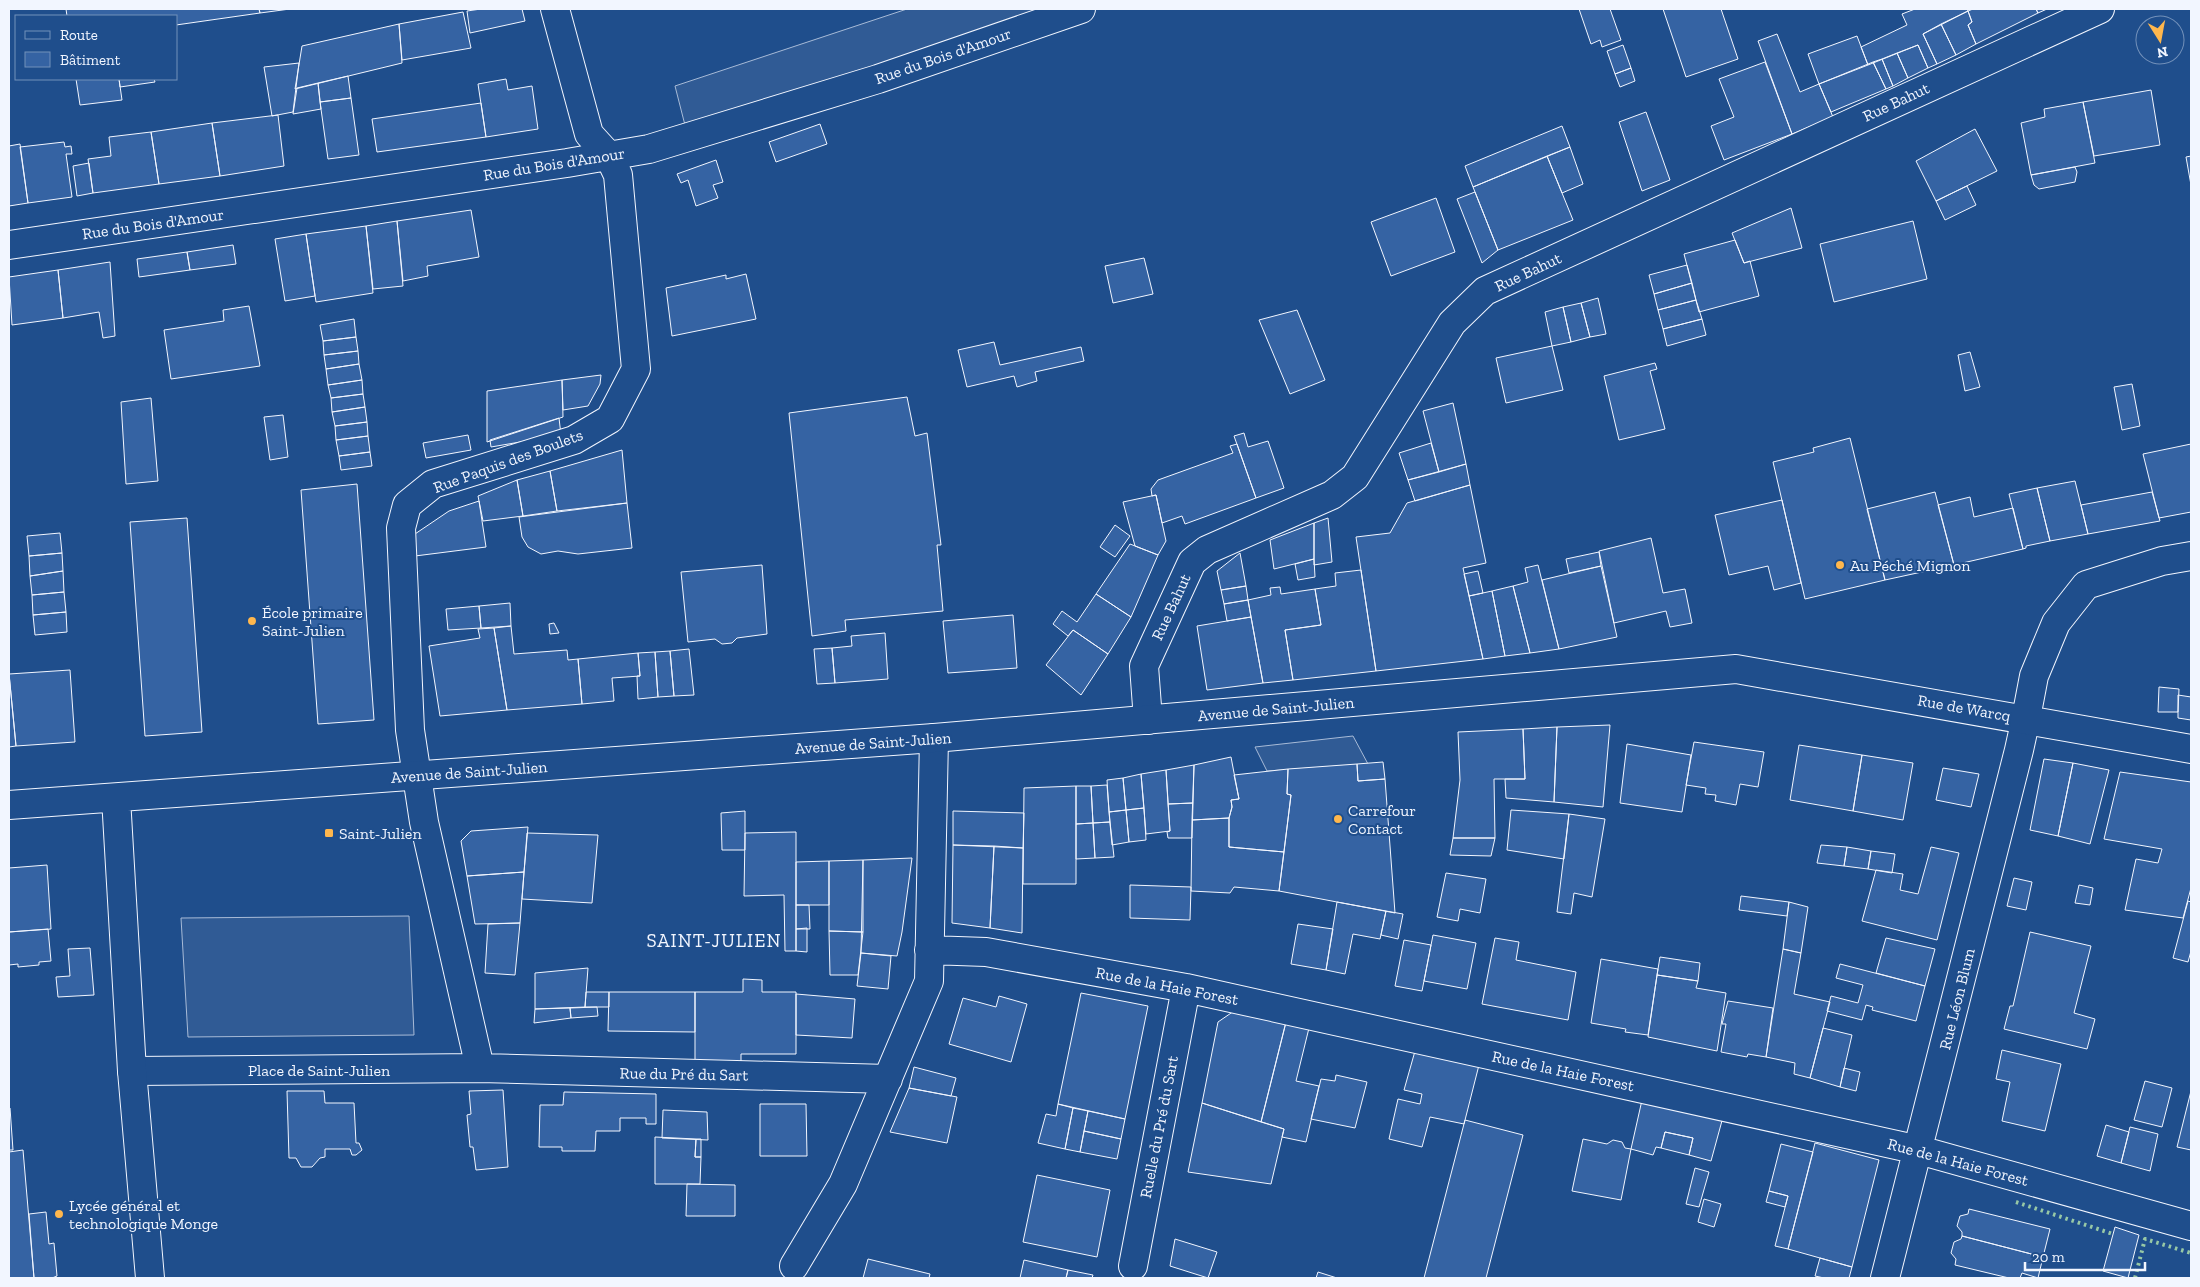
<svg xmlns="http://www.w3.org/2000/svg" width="2200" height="1287" font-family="'Zilla Slab',serif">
	<rect width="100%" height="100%" fill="#1f4e8c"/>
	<path fill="#305b95" stroke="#a8bbd7" d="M907,9H1081L688,137L675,86Z
		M1353,736L1368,764L1267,771L1255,747Z
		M409,916L414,1035L188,1037L181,918Z"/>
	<path fill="#3563a3" stroke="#f2f6ff" d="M66,9H259L260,13L176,25V16H67Z
		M259,9H290L260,13Z
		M481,9H522L525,21L470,33L467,11Z
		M1579,9H1610L1621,40L1602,47L1600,40L1591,44Z
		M1663,9H1721L1738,59L1686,77Z
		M1915,9H1967L1968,11L1923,34L1937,64L1928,68L1918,45L1868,65L1861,47L1907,25L1902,14Z
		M1973,9H2036L2038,13L1976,44L1968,25L1972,22L1968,11Z
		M2036,9H2047L2038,13Z
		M1968,11L1972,22L1968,25L1976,44L1956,55L1941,24Z
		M463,12L471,48L402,60L399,24Z
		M399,24L402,63L295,89L302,46Z
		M1941,24L1956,55L1937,64L1923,34Z
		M1777,34L1800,92L1819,84L1833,117L1792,134L1758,41Z
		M1857,36L1868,65L1819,84L1808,54Z
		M1623,45L1631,68L1615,74L1607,51Z
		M1918,45L1928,68L1908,78L1897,53Z
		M1897,53L1908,78L1893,86L1882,59Z
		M1882,59L1893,86L1886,89L1873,62Z
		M1765,62L1792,134L1724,160L1711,126L1734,117L1719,79Z
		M1873,62L1886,89L1831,112L1819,84Z
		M299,63L293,112L272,116L264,67Z
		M1631,68L1635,81L1620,87L1615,74Z
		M348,76L351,98L320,102L318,83Z
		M76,79H119L122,100L80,105Z
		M119,79H154L155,82L120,87Z
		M506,79L508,90L532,86L538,129L486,137L478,84Z
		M318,83L321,109L293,114L297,88Z
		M2151,90L2160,145L2094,156L2083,102Z
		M351,98L359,155L328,159L320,102Z
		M2083,102L2095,163L2031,175L2021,123L2045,117L2044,109Z
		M481,103L486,137L377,152L372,119Z
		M1646,112L1670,180L1642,191L1619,122Z
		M278,115L284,166L220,176L212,123Z
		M212,123L220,176L159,184L151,132Z
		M820,124L827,144L776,162L769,142Z
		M1562,126L1570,147L1473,187L1465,166Z
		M1975,129L1997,171L1936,201L1916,161Z
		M151,132L159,184L93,193L88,159L111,156L109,137Z
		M64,142L65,147L71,146L72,154H66L72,197L28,203L20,147Z
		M20,144L28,203L9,206V146Z
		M1570,147L1583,184L1562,193L1547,156Z
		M1547,156L1573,220L1498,250L1473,187Z
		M2191,156V185L2186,157Z
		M716,160L723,182L713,185L718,198L696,206L688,180L681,183L677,174Z
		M89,163L93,193L77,196L73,166Z
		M2075,167L2077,172L2075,182L2039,189L2034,185L2031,175Z
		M1967,186L1976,205L1945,220L1936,201Z
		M1475,192L1498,250L1482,263L1457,199Z
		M1436,198L1455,252L1391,276L1371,222Z
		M1791,208L1802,248L1744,263L1732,233Z
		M471,210L479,257L427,266L428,276L403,281L397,221Z
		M397,221L403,286L373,289L366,226Z
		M1913,221L1927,279L1834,302L1820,244Z
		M366,226L373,293L316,302L306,234Z
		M306,234L315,296L285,301L275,239Z
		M1735,240L1744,263L1750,261L1759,296L1699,312L1684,254Z
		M233,245L236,264L190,270L187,252Z
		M187,252L190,270L139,277L137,259Z
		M1144,258L1153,294L1113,303L1105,266Z
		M110,262L115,336L103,338L99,312L63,318L58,270Z
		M1687,265L1692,283L1654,294L1649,275Z
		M58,270L63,318L12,325L9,277Z
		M746,274L756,319L672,336L666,288L726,275V279Z
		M1692,283L1696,300L1658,310L1654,294Z
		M1598,298L1606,334L1590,337L1581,303Z
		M1696,300L1702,319L1663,329L1658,310Z
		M1581,303L1590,337L1571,342L1563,307Z
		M249,306L260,366L171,379L164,330L224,321L223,310Z
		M1563,307L1571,342L1552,346L1545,312Z
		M1297,310L1325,380L1290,394L1259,320Z
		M354,319L356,337L323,341L320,325Z
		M1702,319L1706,335L1667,346L1663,329Z
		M356,337L358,351L324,355L323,341Z
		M994,342L1000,365L1081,347L1084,361L1035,372L1037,381L1017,387L1014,376L967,387L958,350Z
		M1552,346L1563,390L1506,403L1496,358Z
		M358,351L359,364L326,369L324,355Z
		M1970,352L1980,387L1965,391L1958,355Z
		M1655,363L1657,369L1650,371L1665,429L1619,440L1604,376Z
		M359,364L362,380L328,385L326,369Z
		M601,375L600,384L588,406L563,410L562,380Z
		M362,380L363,394L331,398L328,385Z
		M562,380L563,417L487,442V391Z
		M2132,384L2140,426L2122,430L2114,387Z
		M363,394L365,407L332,412L331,398Z
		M907,397L915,436L927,433L941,545H937L943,611L845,620L846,631L812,636L789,413Z
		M151,398L158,481L126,484L121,402Z
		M1453,403L1466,464L1439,472L1423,411Z
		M365,407L367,422L335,426L332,412Z
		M283,415L288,457L270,460L264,417Z
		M559,418L561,435L491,447L490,440Z
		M367,422L368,436L336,440L335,426Z
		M1244,433L1248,447L1268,441L1284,488L1256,498L1234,436Z
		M468,435L471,450L426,458L423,443Z
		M368,436L370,452L339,456L336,440Z
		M1850,438L1885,580L1805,599L1773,462L1814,452L1813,448Z
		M1431,443L1439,472L1408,480L1399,453Z
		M1237,444L1256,498L1185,524L1182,516L1162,523L1156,495L1152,496L1151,489L1158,480L1233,453L1230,446Z
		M2191,444V512L2159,518L2143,454Z
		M622,450L627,503L557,511L550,471Z
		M370,452L372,466L341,470L339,456Z
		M1466,464L1470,485L1415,501L1408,480Z
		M550,471L557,511L523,516L517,480Z
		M517,480L523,516L483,521L478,496Z
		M2075,481L2088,534L2050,541L2037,488Z
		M357,484L374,720L318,724L301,490Z
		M1470,485L1486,563L1463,568L1483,659L1376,671L1356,537L1390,533L1407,503Z
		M2037,488L2050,541L2026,546V548L2023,549L2009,494Z
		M1935,492L1954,565L1885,580L1867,509Z
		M2152,492L2160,521L2088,534L2081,505Z
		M1156,495L1166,541L1158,555L1135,546L1123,502Z
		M1970,497L1974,517L2013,508L2023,549L1954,565L1938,505Z
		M1782,500L1801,583L1774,590L1768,566L1729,575L1715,515Z
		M479,501L486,547L415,556L412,536L449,511Z
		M627,503L632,548L578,554L558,551L541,554L528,547L522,537L519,517Z
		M187,518L202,732L145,736L130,522Z
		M1328,518L1332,562L1314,565V523Z
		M1314,523V559L1274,569L1270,540Z
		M1115,525L1130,536L1115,557L1100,547Z
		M60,533L62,553L29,556L27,536Z
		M1651,538L1663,593L1685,589L1692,623L1670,627L1666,611L1614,623L1599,551Z
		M1130,544L1158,555L1131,617L1096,594Z
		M1599,552L1601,566L1569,573L1566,559Z
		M62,553L63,571L30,576L29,556Z
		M1240,553L1246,586L1221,590L1217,571Z
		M1314,559L1315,577L1298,580L1295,564Z
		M762,565L767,634L737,638L732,643L722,644L715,639L688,642L681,572Z
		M1538,565L1559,649L1530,653L1513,586L1528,582L1525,568Z
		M1601,566L1617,637L1559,649L1542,580Z
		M1361,570L1376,671L1293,680L1285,630L1321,625L1315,589L1336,586L1335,573Z
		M63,571L64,592L32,595L30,576Z
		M1478,571L1483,593L1469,596L1464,574Z
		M1246,586L1248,600L1224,604L1221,590Z
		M1513,586L1530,653L1505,656L1492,591Z
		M1280,587L1281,594L1315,589L1321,625L1285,630L1293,680L1263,683L1248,600L1271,595L1270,588Z
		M1492,591L1505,656L1483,659L1469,596Z
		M64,592L66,612L33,615L32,595Z
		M1096,594L1131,617L1108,654L1073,630L1068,636L1053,624L1062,611L1077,622Z
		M1248,600L1251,617L1227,621L1224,604Z
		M510,603L511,626L481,628L479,606Z
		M479,606L481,628L448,630L446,609Z
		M66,612L67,632L35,635L33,615Z
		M1013,615L1017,668L948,673L943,621Z
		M1251,617L1263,683L1207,690L1197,626Z
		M554,623L559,633L550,634L549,624Z
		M511,626L514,654L567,650L568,660L578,659L582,704L507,710L494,628Z
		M494,628L507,710L440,716L429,646L480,638L478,629Z
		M1073,630L1108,654L1081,695L1046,665Z
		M885,633L888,679L835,683L832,648L852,646L851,636Z
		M832,648L835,683L817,684L814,649Z
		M689,649L694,695L674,696L670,651Z
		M670,651L674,696L658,697L655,652Z
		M655,652L658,697L638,699L637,676H640L638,653Z
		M638,653L640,676L612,678L614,701L582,704L578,659Z
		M70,670L75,742L16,746L9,674Z
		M9,673L16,746L9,747Z
		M2159,687L2179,689L2178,712H2158Z
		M2178,695L2191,697V720L2178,718Z
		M1610,725L1603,807L1554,802L1557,727Z
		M1557,727L1554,802L1506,798L1505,779H1525L1523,729Z
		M1523,729L1525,779H1494L1495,838H1453L1460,780L1458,732Z
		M1694,742L1764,752L1758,787L1740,784L1736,805L1715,801L1716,795L1705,794L1706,788L1686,785Z
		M1627,744L1691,755L1682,812L1620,803Z
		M1799,745L1862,755L1853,811L1790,800Z
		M1862,755L1913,763L1903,820L1853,811Z
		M1231,757L1239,799L1231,800L1232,807L1229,818L1192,820L1194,765Z
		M2044,759L2073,763L2058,836L2030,830Z
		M1383,762L1385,779L1358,781L1357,764Z
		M2073,763L2109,770L2090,844L2058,836Z
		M1357,764L1358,781L1385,779L1395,913L1279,891L1291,795L1287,794L1288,769Z
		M1194,765L1193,803L1168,804L1166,770Z
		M1943,768L1979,774L1971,807L1936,800Z
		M1288,769L1287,794L1291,795L1284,852L1229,847V818L1232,807L1231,800L1239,799L1234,775Z
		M1166,770L1170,831L1146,834L1141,774Z
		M2120,772L2191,782V888L2183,918L2125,910L2136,859L2158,863L2162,849L2104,839Z
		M1141,774L1144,808L1126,810L1123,778Z
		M1123,778L1126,810L1109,812L1107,780Z
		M1107,785L1110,822L1093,823L1091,786Z
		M1076,786V884H1023L1024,788Z
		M1076,786H1091L1093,823L1076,824Z
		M1193,803L1192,838H1168L1167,832L1170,831L1168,804Z
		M1144,808L1146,840L1129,842L1126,810Z
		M1126,810L1129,842L1112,845L1109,812Z
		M1511,810L1569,814L1564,859L1507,850Z
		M745,811V850H722L721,813Z
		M953,811L1024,813L1023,848L953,845Z
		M1569,814L1605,819L1592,897L1574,893L1571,914L1557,912Z
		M1229,818V847L1284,852L1279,891L1234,887L1230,893L1191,891L1192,820Z
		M1110,822L1114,857L1095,858L1093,823Z
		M1093,823L1095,858L1076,859V824Z
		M528,827L524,872L467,876L461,841L471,831Z
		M796,832V951H785L784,895L744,896L745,833Z
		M527,833L598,835L592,903L522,899Z
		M1453,838H1495L1491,856L1450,855Z
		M953,845L994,846L990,928L952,923Z
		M1821,845L1847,847L1844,866L1817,863Z
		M994,846L1023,848L1022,933L990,928Z
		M1847,847L1871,851L1868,869L1844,866Z
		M1931,847L1959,853L1937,940L1862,921L1876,870L1903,874L1900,890L1918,894Z
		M1871,851L1895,854L1892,873L1868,869Z
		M912,858L902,932L897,956L861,953L863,860Z
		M863,860V932L829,931V861Z
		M829,861V905H796V862Z
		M47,865L51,929L9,932V868Z
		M524,872L520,923L475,924L467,876Z
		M1446,873L1486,879L1480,913L1460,909L1458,921L1437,917Z
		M2014,878L2032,882L2026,910L2007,906Z
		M1130,885L1191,887L1190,920L1130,918Z
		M2079,885L2093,888L2090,905L2075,903Z
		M1741,896L1789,902L1787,916L1739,910Z
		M2188,901L2191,902V951L2188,962L2173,958Z
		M1337,902L1386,911L1380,939L1353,934L1345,974L1326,970Z
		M1789,902L1808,907L1801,953L1783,949Z
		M796,905H809L810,929H796Z
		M1386,911L1403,914L1398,939L1381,935Z
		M520,923L515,975L485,973L488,924Z
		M1298,924L1333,929L1326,970L1291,964Z
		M807,928V952L796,951V929Z
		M48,929L51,961L39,962V965L18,967V964L9,965V932Z
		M829,931L863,932L858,975H830Z
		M2030,932L2091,946L2074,1013L2095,1019L2087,1049L2004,1029L2010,1006H2013Z
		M1433,935L1476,943L1467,989L1424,981Z
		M1495,938L1519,942L1516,960L1576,972L1568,1020L1482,1004Z
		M1886,938L1935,949L1925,986L1876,973Z
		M1404,940L1431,945L1422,991L1395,986Z
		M90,948L94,995L58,997L56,977L70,976L68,949Z
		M1783,949L1801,953L1794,994L1830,1002L1810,1078L1794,1074L1795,1063L1766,1057Z
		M861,953L891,956L888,989L857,986Z
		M1660,957L1700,963L1698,981L1657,975Z
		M1601,959L1658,969L1648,1035L1625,1032L1626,1029L1591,1023Z
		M1840,964L1925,986L1916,1021L1872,1010L1873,1007L1866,1005L1862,1020L1827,1011L1831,996L1858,1003L1863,985L1836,978Z
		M588,968L585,1007L535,1009V973Z
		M1657,975L1698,981L1696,988L1726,993L1717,1051L1648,1037Z
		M743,979L762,980V992H796V1054H741V1062H695V992H743Z
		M586,992H609V1007H585Z
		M609,992H695V1032L608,1031Z
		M1081,993L1148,1006L1125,1119L1058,1104Z
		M796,994L855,999L852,1038L796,1035Z
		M999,996L1027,1004L1011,1062L949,1044L963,998L996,1007Z
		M1728,1001L1773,1008L1766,1057L1748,1054L1747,1057L1721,1052L1726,1024H1722Z
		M597,1007L598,1016L571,1018L570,1008Z
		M570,1008L571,1018L534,1023L535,1009Z
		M1234,1011L1286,1022L1261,1122L1202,1103L1218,1022Z
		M1286,1022L1309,1028L1296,1081L1319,1086L1306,1142L1282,1137L1284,1129L1261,1122Z
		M1823,1028L1852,1035L1840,1087L1810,1078Z
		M2002,1050L2061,1064L2045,1131L2002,1121L2010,1082L1996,1079Z
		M1415,1051L1479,1065L1464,1124L1430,1117L1422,1147L1389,1139L1398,1099L1420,1104L1422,1094L1404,1090Z
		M914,1067L956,1078L951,1096L909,1088Z
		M1844,1068L1860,1072L1856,1091L1840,1087Z
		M1336,1075L1367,1082L1355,1128L1311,1119L1321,1079L1335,1081Z
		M2145,1081L2172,1088L2162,1127L2134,1120Z
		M909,1088L957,1097L947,1143L890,1132Z
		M503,1090L508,1167L476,1170L473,1147H470L467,1115L471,1114L469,1091Z
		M287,1091H324L325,1103H354L356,1143H359L362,1150L356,1155H352L350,1149H325V1157L320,1158L312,1167H301L296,1158H289Z
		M2191,1091V1150L2177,1147Z
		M564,1092L656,1094V1124H646V1118H620V1131H596L595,1151H562V1147H539L540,1105H563Z
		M1642,1100L1723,1117L1711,1161L1689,1155L1693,1138L1665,1132L1661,1148L1656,1147L1653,1155L1631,1149Z
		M1202,1103L1284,1129L1271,1184L1188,1172Z
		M760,1104H806L807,1156H760Z
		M1058,1104L1073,1108L1065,1149L1038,1143L1046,1114L1056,1116Z
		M9,1108H10L13,1150H9Z
		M1073,1108L1088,1111L1080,1152L1065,1149Z
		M663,1110L707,1112L708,1140L662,1138Z
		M1088,1111L1125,1119L1121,1139L1084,1131Z
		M1465,1120L1523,1135L1486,1278H1424Z
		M2106,1125L2129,1132L2121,1163L2097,1156Z
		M2130,1127L2158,1134L2150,1171L2121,1163Z
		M1084,1131L1121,1139L1117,1159L1080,1152Z
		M1665,1132L1693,1138L1689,1155L1661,1148Z
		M655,1137L696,1139L695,1157H701L700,1184H655Z
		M696,1139H701V1157H695Z
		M1583,1139L1607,1144L1613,1140L1622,1142L1625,1148L1631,1149L1621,1200L1572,1191Z
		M1815,1143L1879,1160L1852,1267L1788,1249Z
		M1781,1144L1813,1152L1788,1249L1775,1246L1788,1196L1769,1191Z
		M23,1150L34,1278H9V1152Z
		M1695,1168L1709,1172L1699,1207L1686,1204Z
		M1037,1175L1110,1190L1097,1257L1023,1242Z
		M687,1184L735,1185V1216H686Z
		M1769,1191L1788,1196L1785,1207L1766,1202Z
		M1704,1199L1721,1204L1714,1227L1698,1222Z
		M1969,1209L2050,1229L2043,1257L1962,1236V1232L1957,1226L1960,1216L1968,1214Z
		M46,1212L49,1244L54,1243L57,1276L52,1278H34L29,1214Z
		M2115,1227L2139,1235L2128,1278L2103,1271Z
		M1962,1236L2043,1257L2038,1278L2022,1273L2020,1278H2009L1955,1265L1956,1259L1951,1253L1954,1242L1961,1239Z
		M1175,1239L1217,1252L1208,1278L1170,1266Z
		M1820,1258L1852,1267L1849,1278H1824L1815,1276Z
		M868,1259L930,1274L929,1278H863Z
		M1024,1260L1068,1270L1066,1278H1020Z
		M1068,1270L1093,1275L1092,1278H1066Z
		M1318,1272L1337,1278H1316Z"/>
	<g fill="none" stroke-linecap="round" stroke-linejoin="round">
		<defs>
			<path id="street" d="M9,245L567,163L649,149L878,79L1081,9
				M1148,720L1144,666L1192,562L1207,550L1332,495L1355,477L1452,323L1485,291L2100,9
				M929,950L986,952L1186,988L1919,1150L2191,1226
				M480,1068L888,1079
				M132,1071L480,1068L424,822L410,730L401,528L407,505L433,484L574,440L610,419L636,369L618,175L609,156L589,134L555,9
				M794,1266L843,1184L929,981L934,738
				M1133,1266L1186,988
				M1885,1278L2019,750L2026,718"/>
			<path id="secondary" d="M2026,718L2034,676L2056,623L2086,585L2162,561L2191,556
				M116,798L132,1071L150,1278
				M9,805L934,738L1736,669L2191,749"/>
		</defs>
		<use href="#street" stroke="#f2f6ff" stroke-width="30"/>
		<use href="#secondary" stroke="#f2f6ff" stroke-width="30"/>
		<use href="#street" stroke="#1f4e8c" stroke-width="28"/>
		<use href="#secondary" stroke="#1f4e8c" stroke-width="28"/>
		<path stroke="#97c8a6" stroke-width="4" stroke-dasharray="2.5 4" stroke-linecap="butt" d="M2016,1202L2113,1234
			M2135,1278L2145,1239L2191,1253"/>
	</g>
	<g fill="#ffb74d" stroke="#1f4e8c" stroke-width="2">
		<circle cx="1840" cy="565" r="5"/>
		<circle cx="252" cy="621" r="5"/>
		<circle cx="1338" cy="819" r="5"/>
		<rect x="324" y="828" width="10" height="10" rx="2.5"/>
		<circle cx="59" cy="1214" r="5"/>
	</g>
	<g text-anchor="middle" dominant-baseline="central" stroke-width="4" stroke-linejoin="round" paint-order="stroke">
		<g font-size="16" fill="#f2f6ff" stroke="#1f4e8c">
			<text transform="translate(943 56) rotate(-19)">Rue du Bois d'Amour</text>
			<text transform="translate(1896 102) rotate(-25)">Rue Bahut</text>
			<text transform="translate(554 164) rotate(-9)">Rue du Bois d'Amour</text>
			<text transform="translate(153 224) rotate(-8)">Rue du Bois d'Amour</text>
			<text transform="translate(1528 272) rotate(-25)">Rue Bahut</text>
			<text transform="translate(508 461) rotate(-20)">Rue Paquis des Boulets</text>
			<text transform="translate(1171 607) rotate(-65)">Rue Bahut</text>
			<text transform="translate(1964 708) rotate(10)">Rue de Warcq</text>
			<text transform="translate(1276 709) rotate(-5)">Avenue de Saint-Julien</text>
			<text transform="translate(873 743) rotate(-4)">Avenue de Saint-Julien</text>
			<text transform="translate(469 772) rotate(-4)">Avenue de Saint-Julien</text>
			<text transform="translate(1167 986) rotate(11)">Rue de la Haie Forest</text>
			<text transform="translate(1957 999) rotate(-76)">Rue Léon Blum</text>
			<text x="319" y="1070">Place de Saint-Julien</text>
			<text transform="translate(1563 1071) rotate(12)">Rue de la Haie Forest</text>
			<text transform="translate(684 1074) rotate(1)">Rue du Pré du Sart</text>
			<text transform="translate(1159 1127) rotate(-79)">Ruelle du Pré du Sart</text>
			<text transform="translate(1958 1162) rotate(15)">Rue de la Haie Forest</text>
		</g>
		<g font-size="16" fill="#f2f6ff" stroke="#1f4e8c" text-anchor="start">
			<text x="1850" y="565">Au Péché Mignon</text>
			<text x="262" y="612">École primaire<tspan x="262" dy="18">Saint-Julien</tspan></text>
			<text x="1348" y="810">Carrefour<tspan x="1348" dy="18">Contact</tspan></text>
			<text x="339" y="833">Saint-Julien</text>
			<text x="69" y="1205">Lycée général et<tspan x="69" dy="18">technologique Monge</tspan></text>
		</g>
		<g font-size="19" letter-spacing="1" fill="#f2f6ff" stroke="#1f4e8c">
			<text x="714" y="940">SAINT-JULIEN</text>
		</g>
	</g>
	<rect width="2200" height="1287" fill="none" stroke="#f2f6ff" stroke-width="20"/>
	<rect x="15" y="15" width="162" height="65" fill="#1f4e8c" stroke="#7391ba"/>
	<rect x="25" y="31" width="25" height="8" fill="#1f4e8c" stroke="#7391ba"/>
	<text x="60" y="40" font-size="15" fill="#f2f6ff">Route</text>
	<rect x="25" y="52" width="25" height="15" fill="#3563a3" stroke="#7391ba"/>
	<text x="60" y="65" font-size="15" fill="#f2f6ff">Bâtiment</text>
	<g transform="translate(2160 40) rotate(169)"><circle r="24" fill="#1f4e8c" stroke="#7391ba"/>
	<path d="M0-4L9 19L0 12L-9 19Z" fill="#ffb74d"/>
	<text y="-8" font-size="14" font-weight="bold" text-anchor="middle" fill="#f2f6ff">N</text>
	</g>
	<path d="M2025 1262v8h120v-8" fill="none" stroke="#f2f6ff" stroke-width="2.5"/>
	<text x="2032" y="1262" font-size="15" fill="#f2f6ff" stroke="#1f4e8c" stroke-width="4" paint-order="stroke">20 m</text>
</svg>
